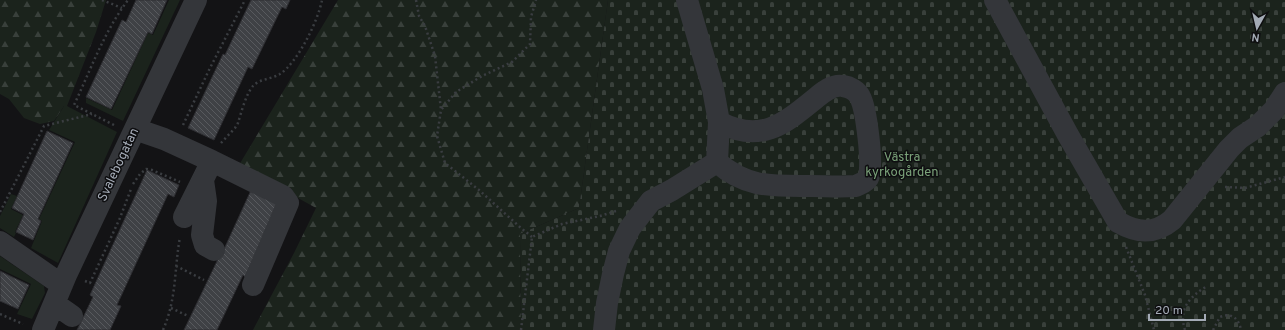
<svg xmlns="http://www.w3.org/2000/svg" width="1285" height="330" font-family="Overpass,sans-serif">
	<defs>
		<pattern id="forest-firs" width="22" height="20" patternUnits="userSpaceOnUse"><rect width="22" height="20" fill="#1b231c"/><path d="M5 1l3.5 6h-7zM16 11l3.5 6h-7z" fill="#39403b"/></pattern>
		<pattern id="cemetery-stones" width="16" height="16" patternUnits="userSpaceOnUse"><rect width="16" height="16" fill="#1b231c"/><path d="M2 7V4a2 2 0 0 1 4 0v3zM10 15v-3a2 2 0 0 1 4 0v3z" fill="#39403b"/></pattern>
		<pattern id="building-back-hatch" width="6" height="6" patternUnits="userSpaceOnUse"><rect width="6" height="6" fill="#3f4145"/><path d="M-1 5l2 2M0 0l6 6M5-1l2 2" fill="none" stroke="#585a5e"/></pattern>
	</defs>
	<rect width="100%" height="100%" fill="#131315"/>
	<path fill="#1b231c" d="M169,0H180L123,121L86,103V98L112,110L148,33L153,35Z
		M64,106H67L117,132L58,263L31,248L42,221L39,219L75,142L49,130Z
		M11,194L17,196L11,209L23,215L15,232L16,233L14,237L0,228V216Z
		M0,256L44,286L45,293L32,319L17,314L31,284L0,269Z"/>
	<path fill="url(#forest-firs)" d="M0,0H106L96,32L67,106H64L54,121L40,124L24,118L9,99L0,94Z
		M338,0H608L579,208L520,234L521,330H253L294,253L316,208L239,165Z"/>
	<path fill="url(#cemetery-stones)" d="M608,0H1285V330H521L520,234L579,208Z"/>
	<path fill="url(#building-back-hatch)" stroke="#2d2d31" d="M136,0H167L152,34L148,32L111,109L86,97L122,20L126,22Z
		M251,0H290L286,9L282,7L252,69L248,67L214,140L188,128L223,54L225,55Z
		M47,131L73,143L38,219L41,221L33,240L16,232L24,214L12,208Z
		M147,170L179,185L174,197L168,194L117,305L121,306L110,330H77L93,297L90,295Z
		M252,188L280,202L245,277L243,275L217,330H184L219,257L220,258Z
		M0,271L29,285L18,309L0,301Z"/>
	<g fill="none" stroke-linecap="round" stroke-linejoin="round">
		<path stroke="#3a3d41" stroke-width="2.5" stroke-dasharray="2 3" stroke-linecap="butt" d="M102,0L122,8
			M416,0L419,16L425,26L435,56L441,110
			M114,125L74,105C91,69 104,32 128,0
			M183,125L209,70L245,0
			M221,143L235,128L238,123C241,113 246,94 253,86C259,79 272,79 280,74C298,62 318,21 322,0
			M133,184L140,174L146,169L152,170L180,182
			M1225,187L1245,188L1285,177
			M0,212L44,126L92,114
			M532,237L521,228L479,190L445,163L437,136L441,110L456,92L482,76L512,62L530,44L531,17L536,0
			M1126,247L1145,295L1154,330
			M176,266L204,280
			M85,281L90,283L120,218L131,189
			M171,308L188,316
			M0,314L23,324
			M163,330C177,298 174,270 180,237
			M521,330L532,237L562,224L600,216L616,211
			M1185,330C1178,308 1190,297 1207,286
			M1213,330L1220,317C1232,312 1239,319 1241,330"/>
		<path stroke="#34363a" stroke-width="22" d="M995,0L1068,135L1118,222C1137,233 1154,235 1172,220L1229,149L1240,138L1258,126L1274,110L1285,93
			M135,129L164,139L212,161L184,217
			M212,161L283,196L288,203L253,285
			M717,162C746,188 773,186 810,186C825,186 840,187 856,186C860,184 866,182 868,178C874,167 866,108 860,97C857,91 850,87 843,86C833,84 823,92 816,98C784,124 761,144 719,122
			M203,180L206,201L202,235L205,245L214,250
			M0,242L62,285
			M55,304L72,316
			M43,330L66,275L196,0
			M604,330L607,303L613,274L619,251L630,228L651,201L672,190L717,162L719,122L713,89L687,0"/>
	</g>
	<g text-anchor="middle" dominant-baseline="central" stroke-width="3" stroke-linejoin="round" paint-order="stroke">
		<g font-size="13" fill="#7ba27a" stroke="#0e0e10">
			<text x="902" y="158">Västra<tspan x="902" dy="15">kyrkogården</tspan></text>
		</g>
		<g font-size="13" fill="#a4abb6" stroke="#0e0e10">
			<text transform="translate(119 165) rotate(-65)">Svalebogatan</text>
		</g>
	</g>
	<g transform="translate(1257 28) rotate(188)" stroke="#0e0e10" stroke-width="3" paint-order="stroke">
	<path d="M0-3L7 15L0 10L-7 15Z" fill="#a4abb6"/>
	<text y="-6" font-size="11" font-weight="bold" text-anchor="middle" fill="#a4abb6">N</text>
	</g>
	<path d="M1149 314v6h56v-6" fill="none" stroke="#a4abb6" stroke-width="2"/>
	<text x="1155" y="314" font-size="12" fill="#a4abb6" stroke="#0e0e10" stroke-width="3" paint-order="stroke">20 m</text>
</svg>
